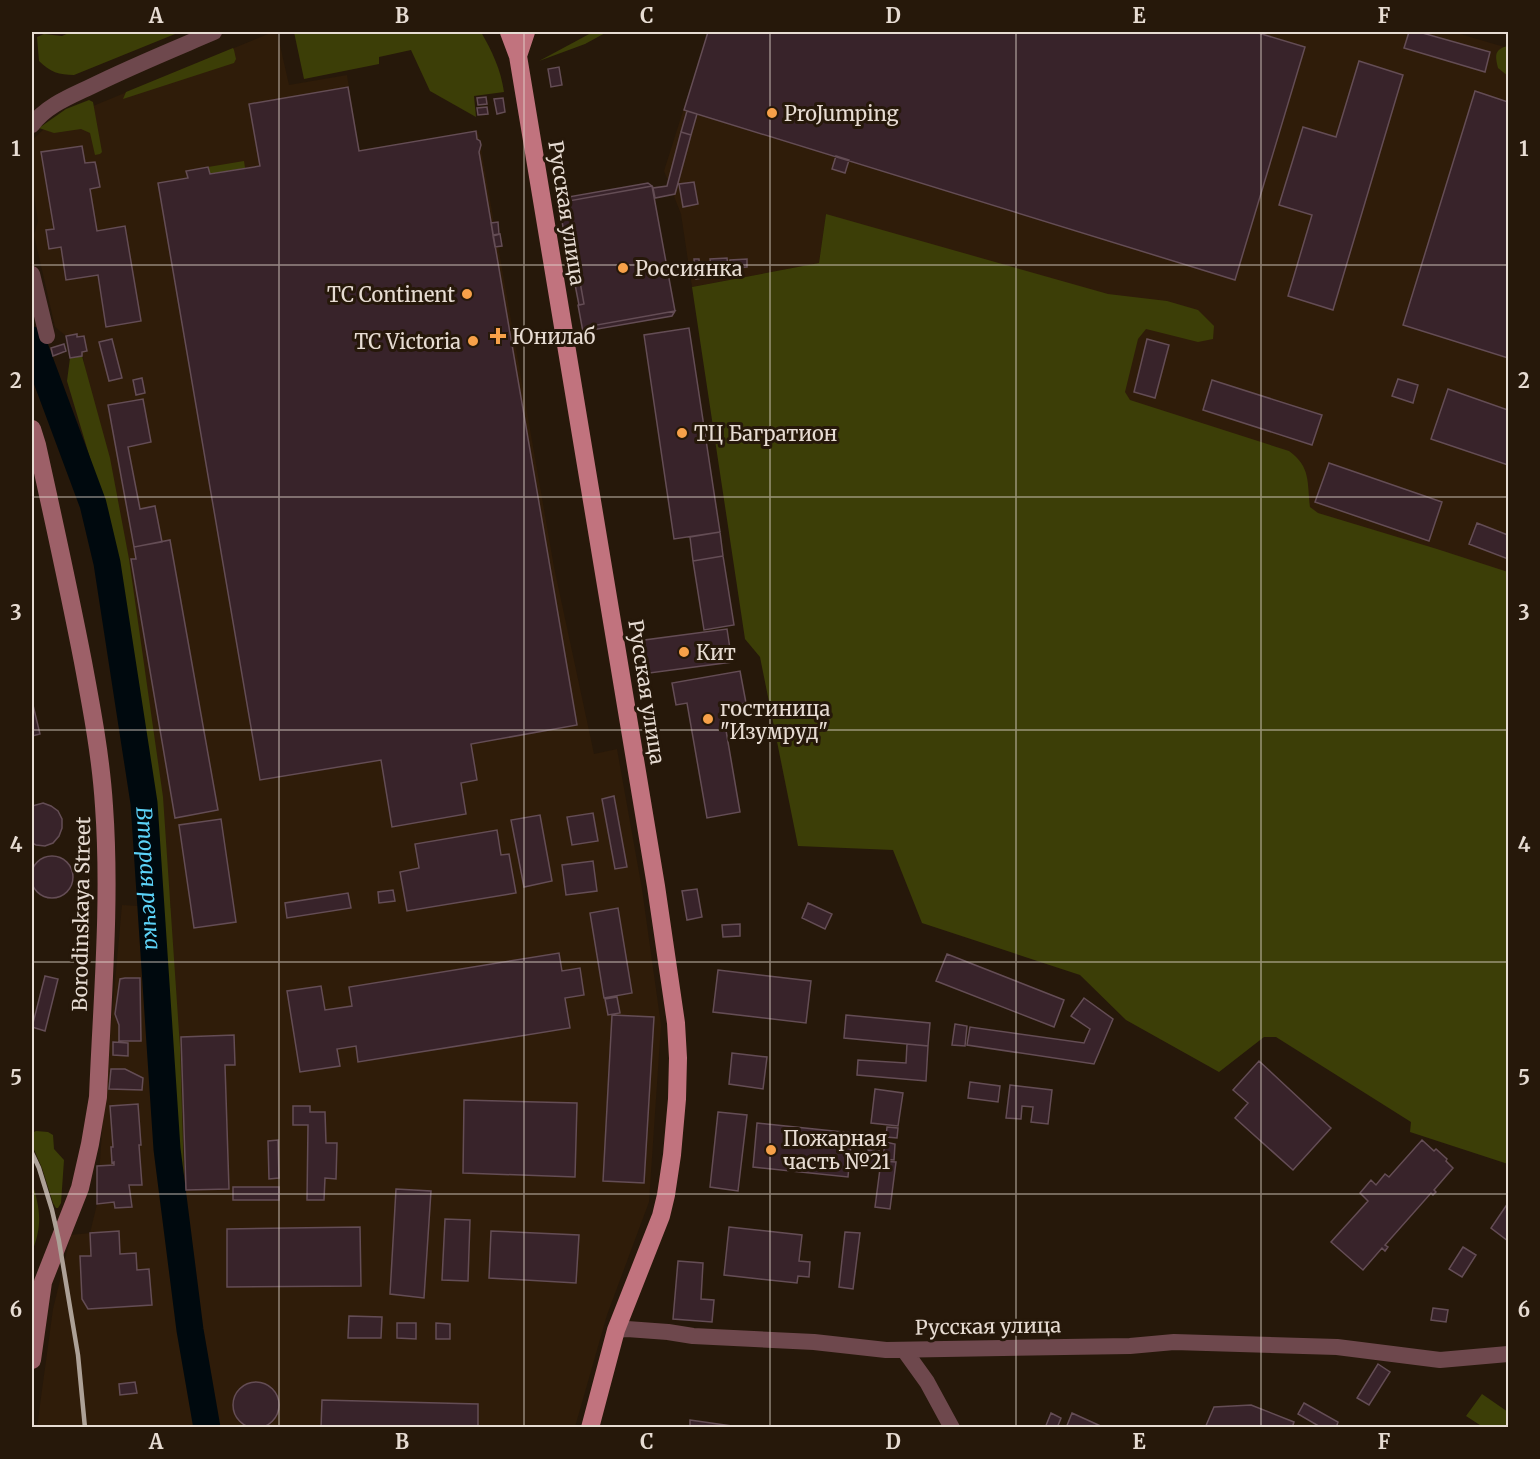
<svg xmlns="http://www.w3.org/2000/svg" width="1540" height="1459" font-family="Merriweather,serif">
	<rect width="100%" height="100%" fill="#26180a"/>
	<path fill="#2f1c09" d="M273,32H277L289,85L347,75L359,150L478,131L554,567L594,754L617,749L642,889L661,1025L649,1202L607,1315L575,1427H37L53,1309L71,1235L90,1233L97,1204L104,1103L122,905L171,908L83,356L70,358L66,336L55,327L34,235L38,221L32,183V140L43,130L59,120Z
		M708,32H1453L1508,48V590L1306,527L1082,403L826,214L819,263L692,287L681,214L664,171Z"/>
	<path fill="#3c3e07" d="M71,32H180L74,75C59,75 50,72 39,61L37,37L44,34L62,36Z
		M294,32H481C492,51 501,70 504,92L474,96L476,117L430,91L411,50L379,57V64L304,79Z
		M593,32H607L585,44L539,61Z
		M1508,46V76L1498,68C1495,56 1494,49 1508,46Z
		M233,48L234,50L236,59L234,63L123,99L126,92Z
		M89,100L93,102L102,152L100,154L95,155L90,133L81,129L54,133L39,128L66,109Z
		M244,161L245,168L210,174L208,167Z
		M826,214L1108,294L1167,301L1198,310L1214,326L1213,339L1198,342L1146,329L1138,339L1125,392L1130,400L1289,451C1311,467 1307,482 1310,507L1318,513L1437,549L1508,572V1164L1410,1132L1411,1122L1276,1037H1264L1219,1072L1126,1020L1080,975L922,923L893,850L798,846L760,657L745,639L692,287L819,263Z
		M82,356L110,458L129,559L163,797L180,1047L185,1210L179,1206L154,805L115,559L101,495L67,381L70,358Z
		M36,1131L48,1132L53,1135L54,1149L64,1160L61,1203L58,1208H56L53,1203L42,1168L32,1145V1133Z
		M32,1182C40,1209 43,1224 32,1252Z
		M1482,1394L1508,1412V1427H1483L1466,1416Z"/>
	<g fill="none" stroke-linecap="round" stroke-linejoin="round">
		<path stroke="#00090e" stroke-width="27" id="s1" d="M32,340L93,504L107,563L144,803L167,1149L190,1330L207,1428"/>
	</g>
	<path fill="#38232a" stroke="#644d55" stroke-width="1.5" d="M708,32H1255L1305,47L1235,280L684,110Z
		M1409,32H1419L1490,52L1485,72L1404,48Z
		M1359,61L1403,75L1333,310L1288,296L1312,215L1279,205L1303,127L1336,137Z
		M559,67L562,85L551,87L548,69Z
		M348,87L359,151L476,131L477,139L480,141L481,145L479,152L483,175L577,725L471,744L477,780L461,783L466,814L392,827L381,760L260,780L158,183L188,178L186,171L208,167L210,174L260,166L249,104Z
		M1475,91L1508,102V358L1403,325Z
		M486,97L487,104L478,105L477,98Z
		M503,98L505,112L497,114L494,99Z
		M487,107L488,114L478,115L477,108Z
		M687,111L697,114L691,135L681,132Z
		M681,132L691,135L675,194L655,198L653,188L667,186Z
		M82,146L85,163L95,162L96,166L100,187L90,189L97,231L125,226L141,321L106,327L98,275L66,280L61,247L49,249L46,230L54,229L41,152Z
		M836,156L849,160L845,173L832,169Z
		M694,182L698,204L683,207L679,184Z
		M648,183L652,186L569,201L568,197Z
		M652,186L675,311L591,326L592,330L583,332L578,305L584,304L571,232L564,233L558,198L568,197L569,201Z
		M498,222L499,234L493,235L491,223Z
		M571,232L584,304L579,305L565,233Z
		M500,234L502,246L495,247L493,236Z
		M727,258L728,266L711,267L710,259Z
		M694,259H699L700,272L695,273Z
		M747,259V267L730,268V260Z
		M708,272L709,277L696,279L695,274Z
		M675,311L672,316L592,330L591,326Z
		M689,328L720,532L674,539L644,335Z
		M77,334V337L84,336L87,351L82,352V356L70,358L66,336Z
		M112,339L122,378L109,381L99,342Z
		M1147,339L1169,345L1155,398L1134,392Z
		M64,344L66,351L53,356L51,348Z
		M142,378L145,393L136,395L133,380Z
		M1398,379L1418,385L1413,403L1392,396Z
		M1212,380L1322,415L1312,445L1203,410Z
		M1448,389L1508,410V465L1431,439Z
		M143,399L151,442L128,447L140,509L155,506L162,542L134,547L108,405Z
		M1329,463L1442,502L1429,541L1315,502Z
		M1477,523L1508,535V559L1469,544Z
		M720,532L723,556L693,561L690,537Z
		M170,540L218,810L175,818L131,559H136L134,547Z
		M723,556L734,625L704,630L693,561Z
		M727,629L732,662L642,674L637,641Z
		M740,671L746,703L722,707L740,812L707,818L687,703L676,705L672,683Z
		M32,701L40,734L32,736Z
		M614,796L627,867L615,869L602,799Z
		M43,803L51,806L58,811L62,819V828L59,836L53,843L45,846L36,845L32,843V806Z
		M593,813L598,841L572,845L567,817Z
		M540,815L552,881L524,887L511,820Z
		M221,819L236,922L194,928L179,825Z
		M497,830L501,855L509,854L516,893L407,911L400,872L419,868L415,844Z
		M31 877a21 21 0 1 1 42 0a21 21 0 1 1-42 0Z
		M593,861L597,891L566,895L562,865Z
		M697,889L702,917L687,920L682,891Z
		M393,890L395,901L379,903L378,892Z
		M348,893L351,908L287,918L285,903Z
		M808,903L832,914L825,929L802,918Z
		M618,908L632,993L604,998L590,913Z
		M740,924V936L723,937L722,925Z
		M559,953L562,971L580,968L584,995L565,998L570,1028L358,1062L356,1046L337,1049L340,1066L300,1072L287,991L321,986L325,1010L352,1006L349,987Z
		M947,954L1064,1000L1054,1027L936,981Z
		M718,970L811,981L806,1023L713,1012Z
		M45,976L58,979L45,1031L32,1027Z
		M125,978H140L141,1041H119V1025L115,1014L120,979Z
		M617,997L620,1013L608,1015L605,999Z
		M1084,998L1113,1019L1094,1064L967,1045L970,1027L1084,1043L1090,1029L1071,1016Z
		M612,1015L654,1017L644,1183L603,1181Z
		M846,1015L930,1023L928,1046L844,1038Z
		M955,1024L967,1026L965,1046L952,1045Z
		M234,1035L235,1065H225L229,1189L186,1190L181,1037Z
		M113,1042L128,1043V1056L113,1055Z
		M907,1044L928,1046L926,1081L857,1075L858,1060L906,1063Z
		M732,1053L767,1057L763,1089L729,1084Z
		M1259,1061L1331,1128L1293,1170L1235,1118L1248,1103L1233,1090Z
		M111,1069H125L143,1078L142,1090L109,1089Z
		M970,1082L1000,1086L998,1102L968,1098Z
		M1010,1085L1052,1090L1048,1124L1031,1122L1033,1107L1022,1106L1021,1119L1006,1118Z
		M875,1089L903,1093L898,1126L871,1123Z
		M464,1100L577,1103L575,1177L463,1173Z
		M138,1104L141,1145H139L142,1185H129L132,1207L115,1208L114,1202L97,1204V1166L114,1165V1162L112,1163L111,1147H113L110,1106Z
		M293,1106H310V1112H325L326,1143H337L336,1179L325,1178L324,1200H307L308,1125H293Z
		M718,1112L747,1115L738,1191L710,1187Z
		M757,1123L852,1133L848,1177L753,1167Z
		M887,1127L898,1128L897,1138L886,1137Z
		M278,1140L279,1178L269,1179L268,1141Z
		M1422,1140L1434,1151L1436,1149L1447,1159L1446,1161L1453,1168L1434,1190L1436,1192L1433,1195L1431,1193L1385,1245L1388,1247L1385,1251L1382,1248L1363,1270L1331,1242L1368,1201L1360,1193L1371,1180L1376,1185L1385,1174L1389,1177Z
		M885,1142L895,1144L894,1160L883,1159Z
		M868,1150L879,1151L877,1167L867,1166Z
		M881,1161L896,1162L890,1209L875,1207Z
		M233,1187H279V1200H233Z
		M396,1189L431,1191L424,1298L390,1294Z
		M1508,1203V1241L1491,1228Z
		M445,1219L470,1220L468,1281L442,1280Z
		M360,1227L361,1286L227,1287V1229Z
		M729,1227L802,1235L799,1261L810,1262L809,1277L798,1276L797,1283L724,1275Z
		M119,1231L120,1254L136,1253L137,1270L149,1269L152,1305L88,1309L82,1299L80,1256H91L90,1233Z
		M491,1231L579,1235L576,1283L489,1278Z
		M845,1232L860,1233L853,1289L839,1287Z
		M1463,1247L1476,1255L1462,1277L1449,1269Z
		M678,1261L703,1263L701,1299L714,1300L712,1322L673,1319Z
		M1433,1308L1448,1310L1446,1322L1431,1320Z
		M349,1316L382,1317L381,1338H348Z
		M397,1323H416V1339L397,1338Z
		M436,1323L450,1324V1339H436Z
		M1378,1364L1390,1372L1369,1405L1357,1398Z
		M135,1382L137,1393L120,1395L119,1384Z
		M233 1405a23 23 0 1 1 46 0a23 23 0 1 1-46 0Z
		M322,1400L478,1404V1428H321Z
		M1304,1403L1338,1422L1336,1428H1322L1298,1414Z
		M1251,1405L1294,1422L1292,1428H1205L1214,1407Z
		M1051,1413L1061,1418L1057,1428H1045Z
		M1072,1413L1105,1428H1066Z
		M690,1420L746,1428H690Z"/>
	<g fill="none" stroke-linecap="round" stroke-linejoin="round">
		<path stroke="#6e484d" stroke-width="16" d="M32,125C46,106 69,97 90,87C130,67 172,50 214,32
			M32,274L47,336
			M616,1330L627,1329L668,1332L693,1336L814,1342L886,1350L1130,1346L1174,1342L1337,1347L1440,1360L1508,1354
			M904,1350L927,1382L952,1428"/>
		<path stroke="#9d6068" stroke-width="18" d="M32,429L37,445C53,517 69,590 83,662C92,710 101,758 104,806C111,903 102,1000 98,1097L90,1144L80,1188L43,1282L32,1360"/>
		<path stroke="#c1737e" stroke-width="18" d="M509,32L518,56L656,886L676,1023L678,1058L677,1099L672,1155L666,1195L661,1216L616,1330L590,1428
			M518,56L526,32"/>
		<path stroke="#ada197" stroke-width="4.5" d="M32,1153L39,1168L52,1210L59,1241L78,1355L85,1428"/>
	</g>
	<path fill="none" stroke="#e7dcd3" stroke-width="1.5" stroke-opacity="0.55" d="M279,32V1428M524,32V1428M770,32V1428M1016,32V1428M1261,32V1428M32,265H1508M32,497H1508M32,730H1508M32,962H1508M32,1194H1508"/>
	<g fill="#f7a149" stroke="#26180a" stroke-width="2">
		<circle cx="772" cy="113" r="6"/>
		<circle cx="623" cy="268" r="6"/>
		<circle cx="467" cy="294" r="6"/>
		<path d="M495 327h6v6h6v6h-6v6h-6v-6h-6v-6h6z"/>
		<circle cx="473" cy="341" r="6"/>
		<circle cx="682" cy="433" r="6"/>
		<circle cx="684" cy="652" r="6"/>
		<circle cx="708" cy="719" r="6"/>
		<circle cx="771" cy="1150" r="6"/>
	</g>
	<g text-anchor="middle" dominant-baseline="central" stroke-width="6" stroke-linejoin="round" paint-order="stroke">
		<g font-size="20" fill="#e7dcd3" stroke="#26180a" text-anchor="start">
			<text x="784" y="113">ProJumping</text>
			<text x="635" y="268">Россиянка</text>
			<text x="455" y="294" text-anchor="end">TC Continent</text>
			<text x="512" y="336">Юнилаб</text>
			<text x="461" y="341" text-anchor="end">TC Victoria</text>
			<text x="694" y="433">ТЦ Багратион</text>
			<text x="696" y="652">Кит</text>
			<text x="720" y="708">гостиница<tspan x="720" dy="23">"Изумруд"</tspan></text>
			<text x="783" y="1138">Пожарная<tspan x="783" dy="23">часть №21</tspan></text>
		</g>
		<g font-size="20" fill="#e7dcd3" stroke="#26180a">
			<text transform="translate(567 213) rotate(81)">Русская улица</text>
			<text transform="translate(647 692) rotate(81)">Русская улица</text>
			<text transform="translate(81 914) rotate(-89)">Borodinskaya Street</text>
			<text transform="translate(988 1326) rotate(-1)">Русская улица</text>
		</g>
		<g font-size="21" font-style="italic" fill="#5cd2f7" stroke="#26180a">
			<text stroke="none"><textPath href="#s1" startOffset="554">Вторая речка</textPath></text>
		</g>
	</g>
	<rect width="1540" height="1459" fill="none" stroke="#26180a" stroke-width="66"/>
	<rect x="33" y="33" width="1474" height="1393" fill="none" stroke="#e7dcd3" stroke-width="2"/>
	<g font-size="20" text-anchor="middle" font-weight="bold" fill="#e7dcd3">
		<text x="156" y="23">A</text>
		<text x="402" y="23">B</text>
		<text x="647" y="23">C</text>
		<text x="893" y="23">D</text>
		<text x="1139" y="23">E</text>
		<text x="1384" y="23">F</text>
		<text x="16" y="156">1</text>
		<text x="1524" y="156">1</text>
		<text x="16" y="388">2</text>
		<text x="1524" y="388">2</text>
		<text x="16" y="620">3</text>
		<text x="1524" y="620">3</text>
		<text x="16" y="852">4</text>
		<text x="1524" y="852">4</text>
		<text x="16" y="1085">5</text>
		<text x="1524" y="1085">5</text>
		<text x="16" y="1317">6</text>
		<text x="1524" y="1317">6</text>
		<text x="156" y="1449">A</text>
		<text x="402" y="1449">B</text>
		<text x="647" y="1449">C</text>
		<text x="893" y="1449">D</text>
		<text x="1139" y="1449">E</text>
		<text x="1384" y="1449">F</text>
	</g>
</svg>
